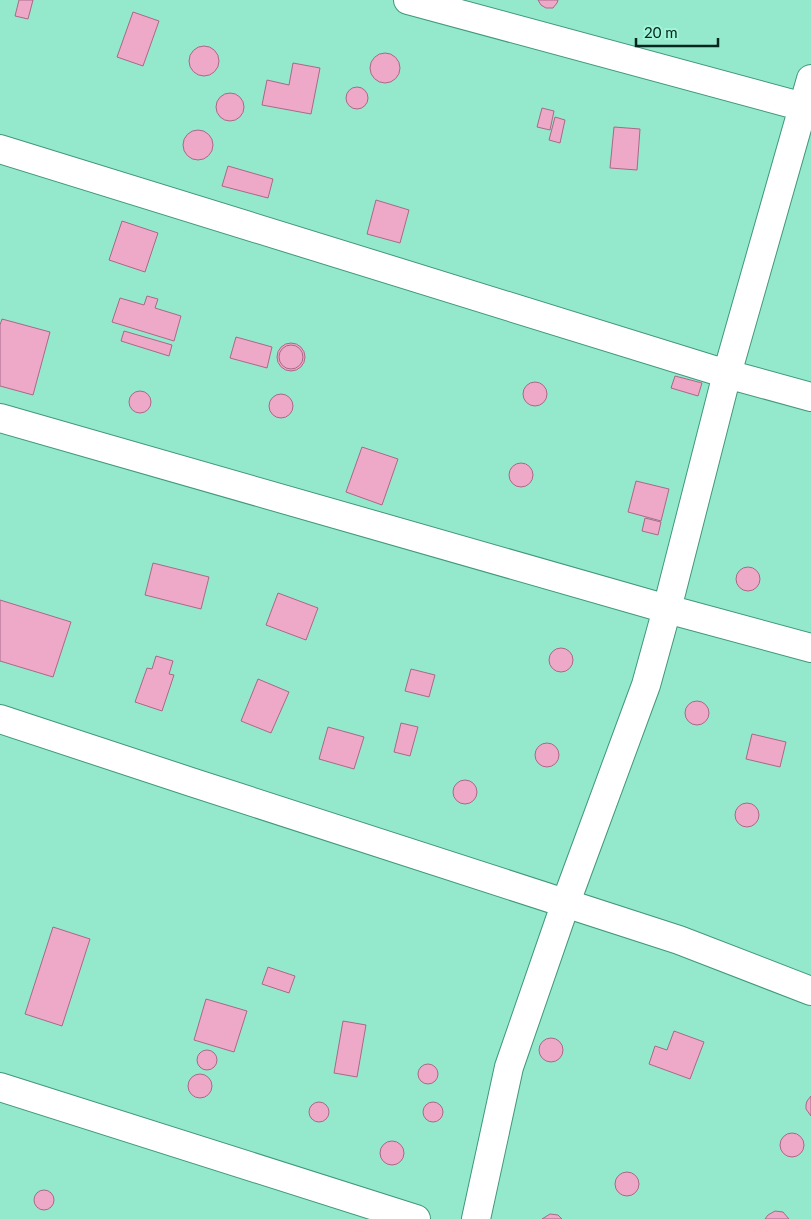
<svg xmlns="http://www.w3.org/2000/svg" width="811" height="1219" font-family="Lato,sans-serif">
	<rect width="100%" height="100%" fill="#94e9cc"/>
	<path fill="#eea8c8" stroke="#aa6887" d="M19,0H33L28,19L15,16Z
		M538,0H558L557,3L553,8H546L541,5Z
		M133,12L159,21L143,66L117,57Z
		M189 61a15 15 0 1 1 30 0a15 15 0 1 1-30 0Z
		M370 68a15 15 0 1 1 30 0a15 15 0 1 1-30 0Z
		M293,63L320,68L311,114L262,105L267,80L289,85Z
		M346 98a11 11 0 1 1 22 0a11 11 0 1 1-22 0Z
		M216 107a14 14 0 1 1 28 0a14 14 0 1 1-28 0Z
		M542,108L554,111L550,130L537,127Z
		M555,117L565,120L560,143L549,140Z
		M614,127L640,129L637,170L610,168Z
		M183 145a15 15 0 1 1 30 0a15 15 0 1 1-30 0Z
		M228,166L273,179L268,198L222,186Z
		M376,200L409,210L400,243L367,234Z
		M122,221L158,233L145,272L109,260Z
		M147,296L158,299L155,308L181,316L174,341L112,322L120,298L144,305Z
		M2,319L50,332L33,395L0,386V325Z
		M124,331L172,345L169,356L121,341Z
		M236,337L272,347L267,368L230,358Z
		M277 357a14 14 0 1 1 28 0a14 14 0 1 1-28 0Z
		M279 357a12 12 0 1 1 24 0a12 12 0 1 1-24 0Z
		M675,376L702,383L698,396L671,388Z
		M523 394a12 12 0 1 1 24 0a12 12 0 1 1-24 0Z
		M129 402a11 11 0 1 1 22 0a11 11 0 1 1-22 0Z
		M269 406a12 12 0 1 1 24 0a12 12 0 1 1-24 0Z
		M362,447L398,459L382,505L346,492Z
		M509 475a12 12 0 1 1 24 0a12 12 0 1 1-24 0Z
		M636,481L669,489L661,521L628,512Z
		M645,518L661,522L658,535L642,531Z
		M153,563L209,577L201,609L145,595Z
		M736 579a12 12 0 1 1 24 0a12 12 0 1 1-24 0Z
		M278,593L318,608L306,640L266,625Z
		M0,600L71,622L53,677L0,661Z
		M549 660a12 12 0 1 1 24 0a12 12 0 1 1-24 0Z
		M156,656L173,661L169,674L174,675L162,711L135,702L147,668L152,669Z
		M411,669L435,675L429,697L405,691Z
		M258,679L289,692L271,733L241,721Z
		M685 713a12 12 0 1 1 24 0a12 12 0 1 1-24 0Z
		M401,723L418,727L410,756L394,752Z
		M328,727L364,737L354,769L319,759Z
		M752,734L786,742L780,767L746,759Z
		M535 755a12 12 0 1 1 24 0a12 12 0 1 1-24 0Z
		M453 792a12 12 0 1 1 24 0a12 12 0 1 1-24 0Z
		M735 815a12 12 0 1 1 24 0a12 12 0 1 1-24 0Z
		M53,927L90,939L62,1026L25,1014Z
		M268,967L295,976L289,993L262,984Z
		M206,999L247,1011L234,1052L194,1040Z
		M343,1021L366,1025L357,1077L334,1073Z
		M674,1031L704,1042L690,1079L649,1064L655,1046L667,1050Z
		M539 1050a12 12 0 1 1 24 0a12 12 0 1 1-24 0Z
		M197 1060a10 10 0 1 1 20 0a10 10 0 1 1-20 0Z
		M418 1074a10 10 0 1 1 20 0a10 10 0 1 1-20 0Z
		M188 1086a12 12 0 1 1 24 0a12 12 0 1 1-24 0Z
		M811,1096V1116L806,1109V1105L807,1101Z
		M423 1112a10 10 0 1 1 20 0a10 10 0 1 1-20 0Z
		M309 1112a10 10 0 1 1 20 0a10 10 0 1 1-20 0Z
		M780 1145a12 12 0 1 1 24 0a12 12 0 1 1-24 0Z
		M380 1153a12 12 0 1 1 24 0a12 12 0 1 1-24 0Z
		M615 1184a12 12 0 1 1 24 0a12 12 0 1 1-24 0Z
		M34 1200a10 10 0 1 1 20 0a10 10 0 1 1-20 0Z
		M775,1211L783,1212L789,1219H765L768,1215Z
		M550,1214L558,1215L562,1219H542Z"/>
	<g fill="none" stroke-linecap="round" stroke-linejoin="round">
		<defs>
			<path id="minor" d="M408,0L811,109
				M0,149L727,374L811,397
				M0,418L667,609L811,648
				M0,719L191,782L679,940L811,991
				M0,1087L416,1219
				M476,1219L509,1067L566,902L646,685L667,609L727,374L811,79"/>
		</defs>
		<use href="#minor" stroke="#41977c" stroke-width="30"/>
		<use href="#minor" stroke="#fff" stroke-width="28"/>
	</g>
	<path d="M636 38v8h82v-8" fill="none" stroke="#01261c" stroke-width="2.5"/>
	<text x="644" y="38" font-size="15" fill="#01261c" stroke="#a1f6d9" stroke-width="4" paint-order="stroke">20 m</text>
</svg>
